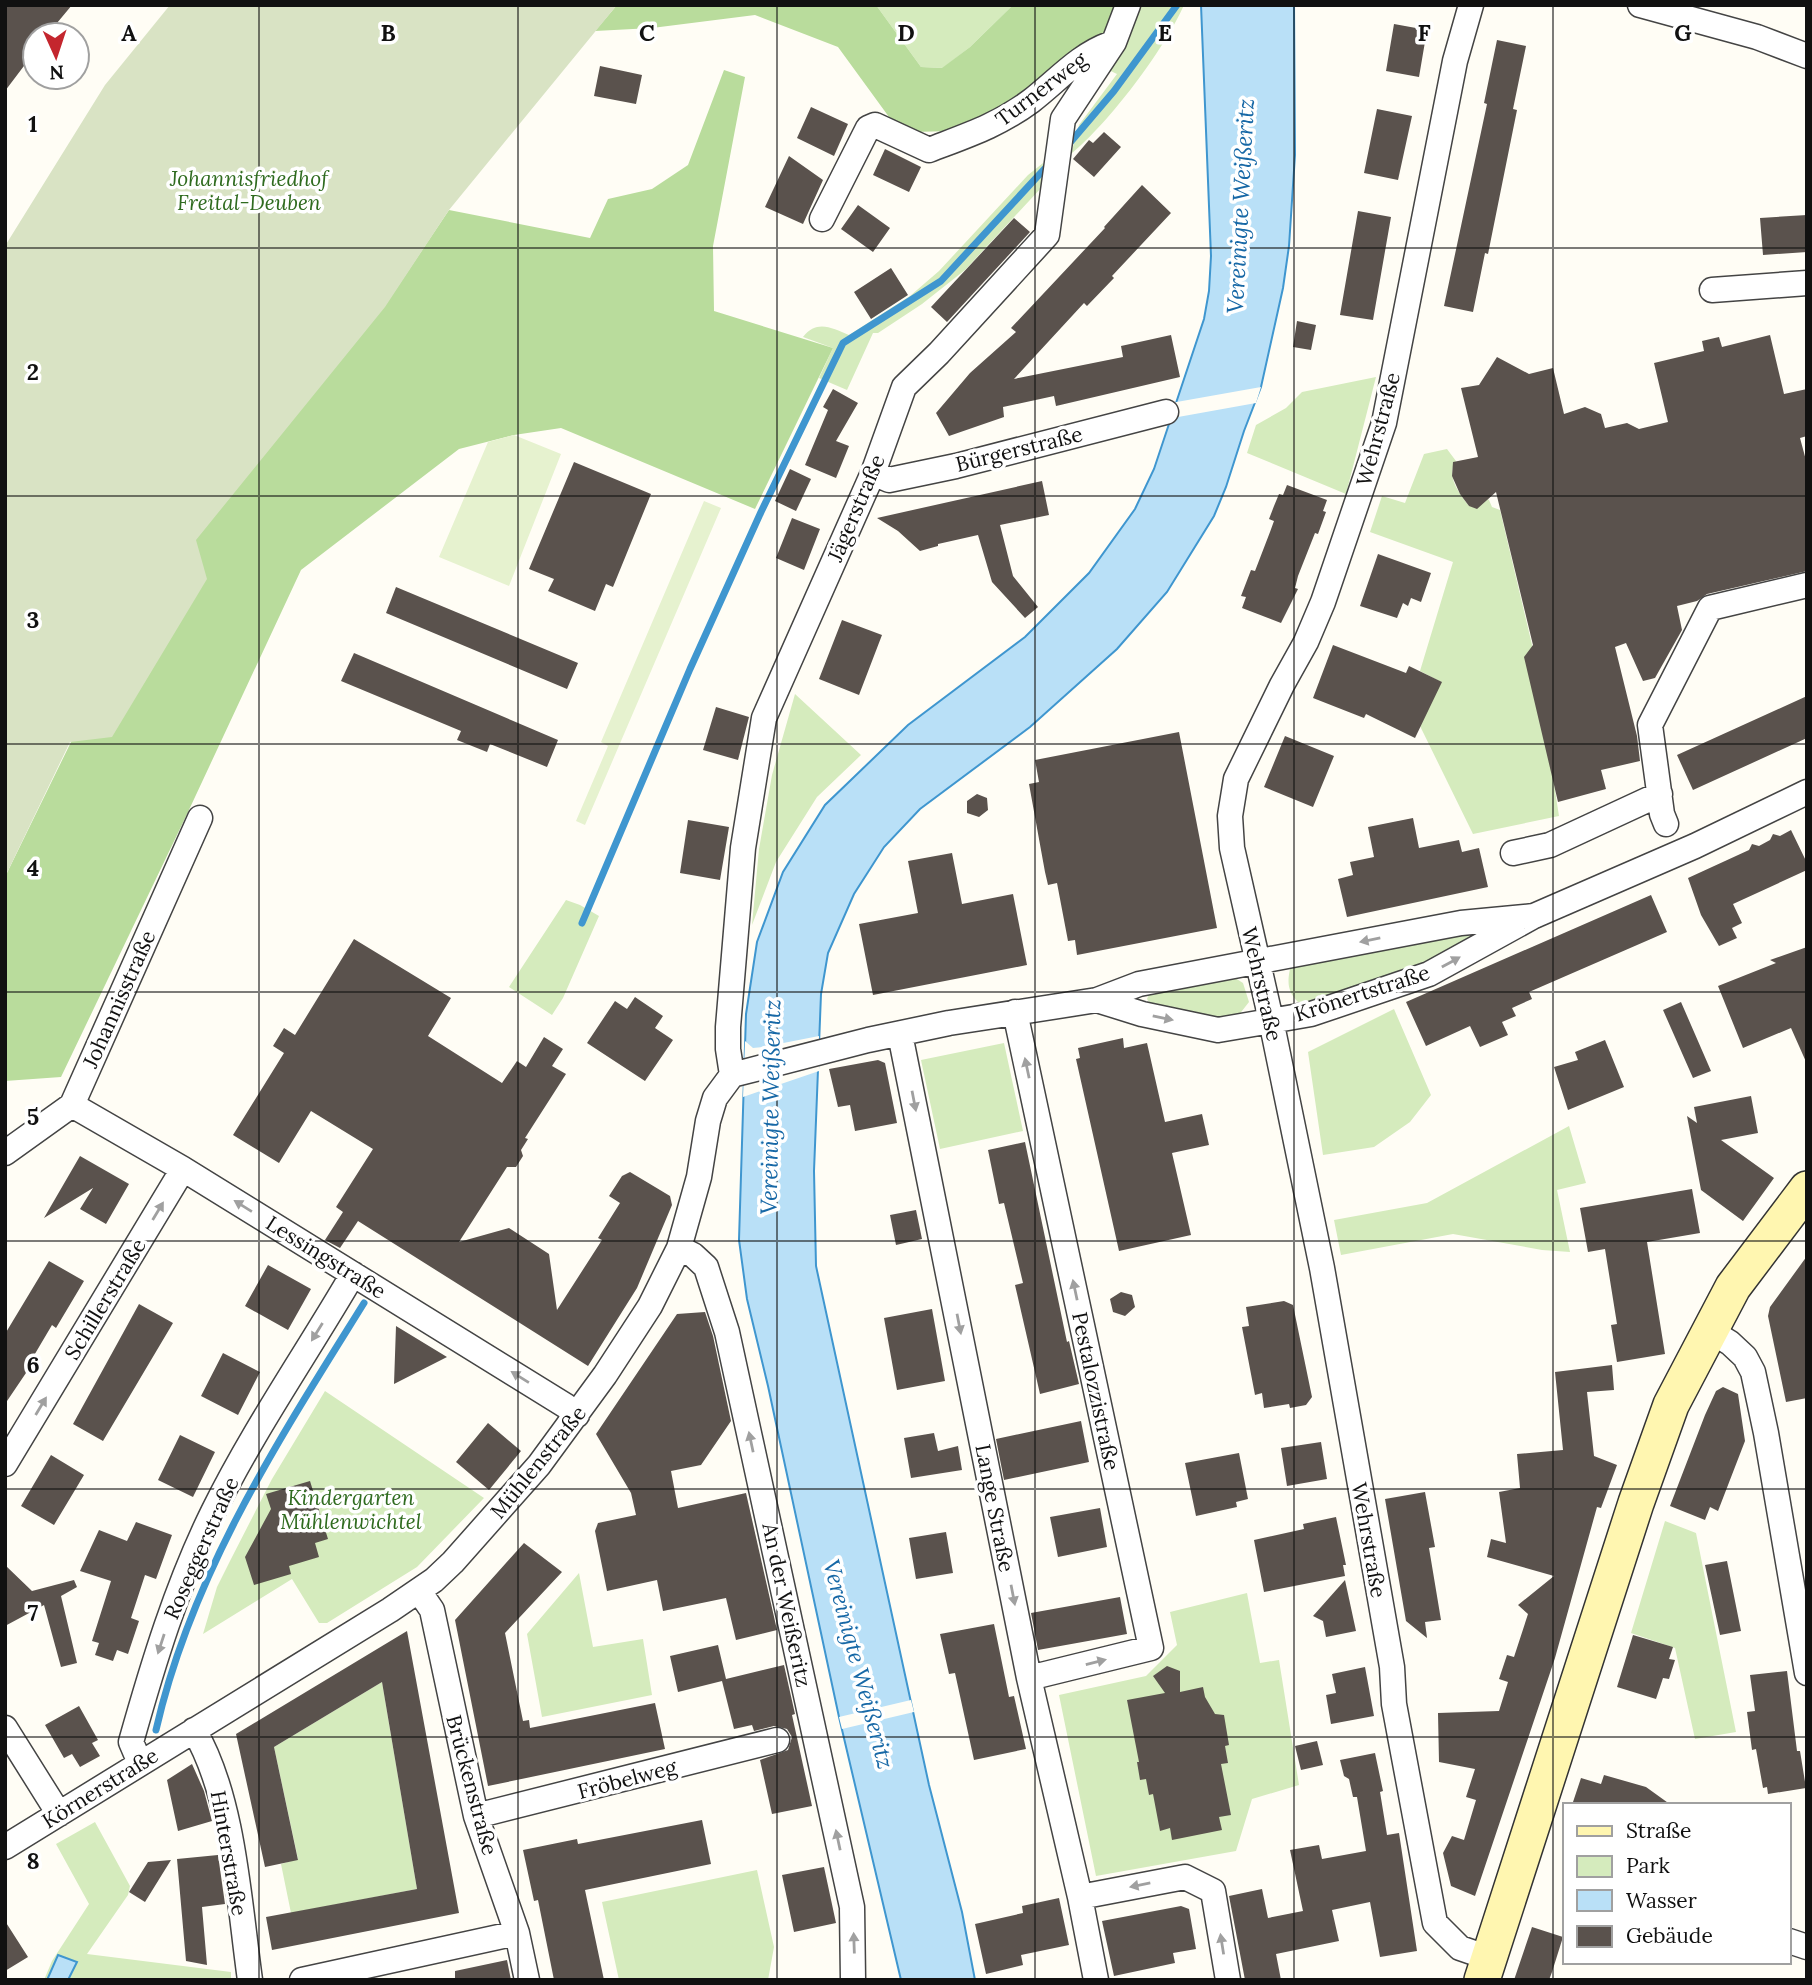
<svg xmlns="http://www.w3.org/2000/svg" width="1812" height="1985" font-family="Lora,serif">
	<rect width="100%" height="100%" fill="#fffdf5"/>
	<path fill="#d5ebbd" d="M876,5H1013L970,47L943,68L921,67Z
		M1127,5H1184C1164,50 1109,123 1071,154L1079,125L1117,74L1098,65Z
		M1043,163L1042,187L965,270L922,304L878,333H873L847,390L819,378L833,348L803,337C817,319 832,328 849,335L910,296L939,271L1028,175Z
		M1376,377L1346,494L1247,453L1256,425L1286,408L1302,392Z
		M1447,449L1456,461C1445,476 1460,494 1469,506L1483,496L1489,500L1492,507L1500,510L1533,649L1559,816L1473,834L1420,726L1441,682L1420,671L1453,562L1370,532L1382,496L1405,503L1424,454Z
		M795,694L861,755L817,797L776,862L752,925L759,849L772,775Z
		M566,900L580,905L599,916L563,998L552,1015L509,987Z
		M1474,927L1480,937L1425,968L1315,1003L1298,1002C1288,992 1287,983 1290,969L1305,962Z
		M1232,976L1243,983L1249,1002L1238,1016L1193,1018L1152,1007L1147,999L1151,990Z
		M1394,1009L1431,1095L1410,1122L1374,1147L1323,1155L1308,1052Z
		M1004,1043L1023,1131L940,1149L921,1060Z
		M1569,1126L1586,1183L1557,1190L1570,1252L1542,1250L1453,1234L1341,1255L1334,1220L1427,1203Z
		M325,1391L484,1498L417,1567L327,1623H319L292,1579L203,1634L217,1587L231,1559L272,1479Z
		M1665,1521L1696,1533L1736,1732L1695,1739L1675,1648L1631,1633Z
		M579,1573L593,1647L643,1639L652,1695L542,1717L527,1634Z
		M1247,1593L1260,1663L1279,1660L1299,1785L1252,1799L1236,1851L1096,1876L1059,1695L1146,1676L1177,1645L1170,1612Z
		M382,1682L417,1889L291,1913L281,1864L298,1859L274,1747Z
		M95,1822L130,1886L128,1895L87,1954L231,1972V1980H44L52,1961L89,1904L56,1844Z
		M757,1870L774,1947L768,1980H619L602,1902Z"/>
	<path fill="#b9dc9c" d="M617,5H876L921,67L942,68L970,47L1013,5H1127L1098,65L954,131L912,132L889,117L838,47L755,15L652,28L595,31Z
		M724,70L745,77L713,246L714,311L833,348L755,509L561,428L514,435L459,449L301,570L188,812L61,1077L5,1081V877L71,742L195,540L384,307L449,210L590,238L608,199L652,189L688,165Z"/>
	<path fill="#d9e3c4" d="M170,5H617L449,210L385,307L196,540L207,579L112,737L70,742L5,877V246L105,85Z"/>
	<path fill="#e6f2cf" d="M514,435L561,454L509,586L439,557L488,442Z
		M704,501L721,508L585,825L576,821L608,746L601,742Z"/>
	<path fill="#b9e0f7" stroke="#3f96cf" stroke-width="2" d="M1201,5H1294L1295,155L1289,246L1283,288L1261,387L1244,431L1226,487L1214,516L1167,592L1117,649L1030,727L920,809L884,847L854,894L828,953L821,994L814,1171L816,1266L929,1785L962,1912L975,1980H901L839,1717L768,1386L747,1299L739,1240L746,1014L757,942L783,872L825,805L908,725L1025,637L1089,573L1135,509L1154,469L1204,319L1209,291L1211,256Z
		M58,1955L77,1962L68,1980H47Z"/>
	<path fill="#fffdf5" d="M1261,387L1256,403L1167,419L1171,403Z
		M819,1036V1071L743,1097L745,1041L753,1048L763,1047Z
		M911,1700L914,1712L842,1729L839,1717Z"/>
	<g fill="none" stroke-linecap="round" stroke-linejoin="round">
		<path stroke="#3f96cf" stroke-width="7" d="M1068,145L1114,91L1177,5
			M582,923L690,669L761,512L843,343L941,281L1049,164
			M156,1730C192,1572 280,1438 364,1303"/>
	</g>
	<path fill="#5a524d" d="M5,5H72L47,35H35L33,54L5,91Z
		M1394,24L1427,30L1419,77L1386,71Z
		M1497,40L1526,46L1513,109L1517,110L1488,254L1485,253L1473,312L1444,306L1487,104L1484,103Z
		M600,66L642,75L636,104L594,96Z
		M811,107L848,124L834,156L797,138Z
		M1377,109L1412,116L1398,180L1364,173Z
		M1104,132L1121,147L1094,177L1073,159L1089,140L1093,143Z
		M885,149L921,167L909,192L873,175Z
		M789,156L823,180L803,224L765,207Z
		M1142,185L1171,213L1112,276L1114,278L1087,306L1084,303L1014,379L1123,357L1121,346L1171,335L1180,377L1056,406L1054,396L1003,407L1004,417L949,436L936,413L970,373L1016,332L1011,328L1105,228L1104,227Z
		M858,205L890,228L873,252L841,229Z
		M1358,211L1391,217L1373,320L1340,315Z
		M1807,215V252L1763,255L1760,218Z
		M1014,218L1030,232L947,322L931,307Z
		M891,268L908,295L871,319L854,292Z
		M1297,321L1316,325L1311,350L1293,347Z
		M1770,335L1784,394L1807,389V436L1800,438L1807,464V571L1707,594L1697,601L1677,606L1682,630L1655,678L1643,681L1626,643L1615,647L1637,736L1640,761L1601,770L1606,789L1558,802L1524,657L1533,645L1496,492L1477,509L1469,506L1460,494L1452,476L1453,462L1478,457L1461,388L1479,385L1497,357L1529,374L1553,368L1564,414L1585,407L1601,414L1605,428L1627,423L1639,429L1668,422L1654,363L1704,351L1702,341L1719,337L1722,347Z
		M833,389L858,403L836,441L849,446L836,478L805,465L828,410L823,407Z
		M574,462L651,494L613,587L606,584L595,611L548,591L554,579L529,569Z
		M790,469L811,479L796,511L775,501Z
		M1042,481L1049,515L1000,525L1013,576L1038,607L1025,618L992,582L978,535L938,544V546L920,551L898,531L877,518Z
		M1287,485L1327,500L1323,511L1326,512L1318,534L1315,533L1298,576L1295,588L1298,589L1281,623L1242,608L1246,597L1241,596L1251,570L1255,571L1270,532L1274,521L1269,519L1274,506L1279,494L1283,495Z
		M792,518L820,529L804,570L776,558Z
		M1378,554L1431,573L1421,602L1411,598L1408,606L1403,603L1397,618L1360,606Z
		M396,587L578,663L567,689L386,613Z
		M842,620L882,635L859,695L819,679Z
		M1333,645L1406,673L1409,666L1442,682L1415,738L1366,714L1364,718L1313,698Z
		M354,653L558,740L547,767L490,744L487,752L457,740L461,731L341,681Z
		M1807,696V738L1693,790L1677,755Z
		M716,707L749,717L738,760L703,750Z
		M1179,732L1217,928L1077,955L1075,940L1068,941L1057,883L1048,885L1045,872L1029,784L1039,782L1035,760Z
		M1285,736L1334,756L1313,807L1264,787Z
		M977,794L987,798L988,810L979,817L967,813V801Z
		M1413,818L1419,848L1459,840L1462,852L1479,848L1488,887L1347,917L1338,879L1353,875L1350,862L1374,857L1368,827Z
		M688,820L729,827L720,880L680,873Z
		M1791,830L1807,863V870L1733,904L1742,923L1732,928L1737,938L1719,946L1701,915L1688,878L1749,850L1752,844L1759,846L1770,840L1773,834L1780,836Z
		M952,853L962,904L1013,894L1027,965L873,995L859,924L918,913L908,861Z
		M1651,895L1667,932L1529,992L1532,999L1512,1008L1516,1016L1502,1022L1508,1035L1480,1047L1470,1026L1426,1046L1406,1002Z
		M354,939L451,998L428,1036L502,1083L517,1061L526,1067L544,1037L563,1049L552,1066L566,1074L525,1138L528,1139L521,1150L523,1156L516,1167H507L459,1242L509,1228L549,1254L557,1310L602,1240L598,1238L620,1203L609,1196L622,1176L630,1172L670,1196L672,1205L637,1288L588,1366L358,1221L340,1248L325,1240L343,1212L336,1207L373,1149L311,1111L279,1163L233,1135L284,1053L273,1046L284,1028L295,1035Z
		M1807,947V1064L1791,1028L1743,1048L1718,986L1776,963L1770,960Z
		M635,997L663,1016L655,1028L673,1040L645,1081L587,1043L615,1001L627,1009Z
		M1681,1002L1711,1071L1693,1078L1663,1010Z
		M1123,1038L1124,1048L1147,1043L1165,1122L1202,1114L1209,1145L1172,1153L1191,1235L1119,1251L1076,1059L1080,1058L1078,1048Z
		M1605,1040L1624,1087L1568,1110L1554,1067L1578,1060L1575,1052Z
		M878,1060L885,1063L897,1123L855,1131L850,1105L838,1107L829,1069Z
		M1751,1096L1758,1133L1721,1140L1774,1178L1743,1221L1701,1190L1687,1116L1697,1123L1694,1107Z
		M1025,1142L1067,1342L1069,1341L1079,1384L1040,1394L1015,1285L1023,1283L1004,1203L999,1204L988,1150Z
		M80,1156L129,1184L106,1224L80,1209L93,1188L44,1218Z
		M1692,1189L1700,1233L1647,1242L1665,1354L1617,1362L1611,1325L1617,1324L1605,1249L1588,1252L1580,1208Z
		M916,1210L922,1239L896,1245L890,1215Z
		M1807,1256V1398L1786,1402L1768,1316L1770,1307Z
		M49,1261L84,1281L56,1328L52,1325L26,1369L28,1370L5,1404V1334Z
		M268,1265L311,1289L288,1330L245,1306Z
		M1121,1292L1132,1295L1135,1307L1125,1316L1113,1312L1110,1299Z
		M1284,1301L1293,1305L1312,1397L1306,1405L1290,1408L1289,1404L1264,1408L1262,1393L1255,1395L1242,1327L1249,1326L1246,1307Z
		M139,1304L173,1323L103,1441L73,1424Z
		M932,1309L945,1381L897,1390L884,1318Z
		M705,1312L713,1336L731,1421L701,1465L671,1471L678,1508L746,1493L777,1630L736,1640L726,1598L663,1611L657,1580L607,1591L595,1531L598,1523L636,1515L631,1493L596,1434L677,1314Z
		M396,1326L447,1357L394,1384Z
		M223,1353L260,1372L238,1415L201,1396Z
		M1612,1365L1614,1390L1587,1392L1594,1456L1617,1465L1601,1508L1597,1507L1555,1658L1475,1896L1451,1886L1443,1853L1452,1836L1464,1840L1476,1800L1466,1797L1475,1769L1439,1762L1438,1713L1499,1711L1508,1682L1499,1679L1507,1655L1514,1657L1528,1614L1518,1605L1554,1576L1487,1557L1491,1539L1506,1543L1499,1492L1520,1488L1517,1454L1563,1450L1555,1372Z
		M1723,1387L1738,1394L1745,1441L1718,1511L1710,1507L1705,1520L1670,1506L1705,1415L1716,1391Z
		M1081,1421L1089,1462L1004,1480L996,1439Z
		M488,1423L521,1451L489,1490L456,1462Z
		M934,1433L938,1451L958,1446L962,1470L911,1478L904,1438Z
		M180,1435L215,1452L193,1497L158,1480Z
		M1321,1442L1327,1479L1287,1486L1281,1448Z
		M1239,1453L1248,1499L1236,1502L1237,1507L1196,1516L1185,1463Z
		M51,1455L84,1475L54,1525L21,1506Z
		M310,1481L328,1539L315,1543L319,1557L289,1566L291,1574L254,1585L245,1557L271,1509L266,1494Z
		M1425,1492L1435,1547L1429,1548L1441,1620L1425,1622L1427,1638L1406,1621L1385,1499Z
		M1100,1508L1107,1547L1058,1557L1050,1517Z
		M1336,1517L1346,1565H1343L1345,1576L1264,1592L1254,1540L1304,1529L1303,1524Z
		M136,1522L172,1535L156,1579L145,1575L131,1618L139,1621L128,1654L117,1650L113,1661L95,1655L99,1643L92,1641L111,1581L80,1571L99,1530L127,1541Z
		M946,1532L953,1573L916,1579L909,1538Z
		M524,1543L562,1572L505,1633L523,1721L529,1720L530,1728L655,1703L665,1749L488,1786L455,1620Z
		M1727,1561L1741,1631L1720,1635L1705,1565Z
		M5,1565L32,1591L74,1580L77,1587L61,1596L77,1663L61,1667L44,1605L5,1626Z
		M1345,1580L1356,1631L1326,1637L1323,1621L1313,1616Z
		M1120,1597L1127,1634L1038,1650L1031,1613Z
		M994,1624L1009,1697L1014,1696L1026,1749L974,1760L955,1673L949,1674L940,1634Z
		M407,1631L459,1913L272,1950L266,1917L417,1889L382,1682L274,1747L298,1860L265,1867L236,1734Z
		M1633,1635L1673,1647L1669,1659L1675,1660L1669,1679L1663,1678L1656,1699L1617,1687Z
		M718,1645L726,1679L784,1665L795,1714L792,1715L812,1806L772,1814L760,1760L788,1750L792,1737L787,1729L774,1726L754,1731L752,1725L734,1729L722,1681L678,1692L670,1656Z
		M1167,1666L1180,1671V1692L1203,1687L1205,1697L1215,1714L1224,1715L1229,1745L1225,1746L1228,1763L1221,1764L1231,1815L1219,1817L1222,1830L1172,1840L1170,1828L1160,1831L1153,1794L1149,1795L1146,1779L1140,1780L1137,1762H1139L1127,1700L1165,1693L1153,1676Z
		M1365,1667L1374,1716L1331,1724L1326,1695L1336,1693L1332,1674Z
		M1787,1671L1797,1751H1800L1806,1788L1768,1794L1767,1787L1763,1788L1756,1749L1752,1750L1747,1712L1755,1711L1750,1675Z
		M79,1706L98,1740L92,1743L100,1756L80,1767L72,1754L64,1758L45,1725Z
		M1317,1741L1323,1765L1301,1770L1295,1746Z
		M1375,1753L1383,1791L1380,1792L1387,1835L1399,1833L1417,1951L1380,1957L1370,1902L1332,1910L1339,1941L1276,1954L1281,1980H1245L1229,1896L1262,1889L1268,1918L1303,1911L1290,1850L1319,1845L1322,1859L1366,1851L1357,1797H1353L1349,1779L1344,1776L1340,1760Z
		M192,1764L204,1791L212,1821L178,1831L167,1780Z
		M1604,1775L1646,1787L1671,1805H1572L1581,1778L1601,1784Z
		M702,1820L711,1864L585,1890L604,1980H554L538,1900L534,1901L523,1850L577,1839L578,1844Z
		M218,1855L225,1904L202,1907L207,1965L186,1961L177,1859Z
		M171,1860L145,1902L129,1892L148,1862Z
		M824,1867L836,1923L794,1932L782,1875Z
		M1059,1898L1069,1945L1021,1955L1023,1965L986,1974L975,1924L1023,1913L1022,1906Z
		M1181,1906L1189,1909L1196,1949L1173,1953L1175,1963L1114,1976L1102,1921Z
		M5,1921L28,1957L5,1971Z
		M1532,1927L1563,1937L1552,1972L1549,1980H1514Z
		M507,1960L511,1980H455V1971Z"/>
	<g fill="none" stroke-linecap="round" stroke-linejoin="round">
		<defs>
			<path id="street" d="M1471,5L1455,61L1384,423L1323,602L1306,642L1282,685L1236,779L1230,816L1232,848L1271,1020L1322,1268L1392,1667L1394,1704L1435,1923L1460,1948L1489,1958
				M1640,5L1757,37L1807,56
				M822,219L868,128L875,125L929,150C968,135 997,126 1031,101C1057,81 1079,55 1110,44
				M1712,290L1807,283
				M873,473L889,480L956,466L1166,412
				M1666,824L1662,814L1650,725L1710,608L1807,585
				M1513,853L1550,845L1660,794
				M1097,1000L1142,1014L1218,1030L1311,1014L1429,974L1534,916L1695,846L1807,792
				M1015,1012L1151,1648L1029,1678
				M900,1034L1029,1678L1080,1897L1096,1980
				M732,1075L728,1049V1027L743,848L764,718L873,473L904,387L939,353L1047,235L1063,119L1114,42L1128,5
				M732,1075L868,1040L949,1023L1097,1000L1139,984L1461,923L1534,916
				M72,1105L183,1169L566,1406L577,1415
				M5,1153L72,1105L200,818
				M679,1248L693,1255L706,1267L727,1332L852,1907L853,1980
				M1709,1330L1730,1343L1745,1357L1753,1372L1766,1433L1807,1673
				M5,1464L183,1169
				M419,1591L432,1610L476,1816L517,1933L527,1980
				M5,1728L59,1814
				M194,1730C234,1798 239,1902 250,1980
				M140,1763L131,1742C153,1664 177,1585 213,1512C254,1429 307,1353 353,1274
				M476,1816L777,1740
				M5,1847L390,1610L434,1580L453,1562L539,1465L605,1375L650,1306L679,1248L699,1177L708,1121L715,1098L732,1075
				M1080,1897L1185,1877L1213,1891L1228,1980
				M1789,1941L1807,1947
				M302,1980L517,1933"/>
			<path id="secondary" d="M1482,1980L1636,1503L1671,1405L1733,1287L1807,1189"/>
		</defs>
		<use href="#street" stroke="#444" stroke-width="27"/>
		<use href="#secondary" stroke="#333" stroke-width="38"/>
		<use href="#street" stroke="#fff" stroke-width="24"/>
		<use href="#secondary" stroke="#fff6b0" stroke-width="35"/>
	</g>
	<defs><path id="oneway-solid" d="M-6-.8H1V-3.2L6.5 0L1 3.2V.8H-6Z" transform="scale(1.75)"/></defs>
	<g fill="#a0a0a0">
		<use href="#oneway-solid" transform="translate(1370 940) rotate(169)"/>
		<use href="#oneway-solid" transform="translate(1451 962) rotate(-29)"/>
		<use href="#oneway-solid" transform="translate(1163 1018) rotate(12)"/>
		<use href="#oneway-solid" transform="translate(1027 1068) rotate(-102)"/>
		<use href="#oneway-solid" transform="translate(914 1101) rotate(79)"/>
		<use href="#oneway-solid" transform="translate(243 1206) rotate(-148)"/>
		<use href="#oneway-solid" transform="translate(158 1211) rotate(-59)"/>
		<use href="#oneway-solid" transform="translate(1075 1290) rotate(-102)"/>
		<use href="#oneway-solid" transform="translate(959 1324) rotate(79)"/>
		<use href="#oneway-solid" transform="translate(317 1332) rotate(122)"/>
		<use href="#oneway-solid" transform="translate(520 1377) rotate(-148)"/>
		<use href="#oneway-solid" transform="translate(41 1406) rotate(-59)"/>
		<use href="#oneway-solid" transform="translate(751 1442) rotate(-102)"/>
		<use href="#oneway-solid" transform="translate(1013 1595) rotate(79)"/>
		<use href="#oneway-solid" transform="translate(161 1644) rotate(108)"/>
		<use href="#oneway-solid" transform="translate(1096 1662) rotate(-14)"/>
		<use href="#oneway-solid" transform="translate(838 1840) rotate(-102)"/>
		<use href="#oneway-solid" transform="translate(1140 1885) rotate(169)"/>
		<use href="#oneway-solid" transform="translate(854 1943) rotate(-92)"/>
		<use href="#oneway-solid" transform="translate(1222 1944) rotate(-99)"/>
	</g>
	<path fill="none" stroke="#111" stroke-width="2" stroke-opacity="0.55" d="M259,5V1980M518,5V1980M777,5V1980M1035,5V1980M1294,5V1980M1553,5V1980M5,248H1807M5,496H1807M5,744H1807M5,992H1807M5,1241H1807M5,1489H1807M5,1737H1807"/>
	<g text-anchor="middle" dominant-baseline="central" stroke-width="7" stroke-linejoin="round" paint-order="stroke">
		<g font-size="21" fill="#111" stroke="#fff">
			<text transform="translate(1041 89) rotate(-37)">Turnerweg</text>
			<text transform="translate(1378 429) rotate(-75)">Wehrstraße</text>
			<text transform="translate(1019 449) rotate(-14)">Bürgerstraße</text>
			<text transform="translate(856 508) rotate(-67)">Jägerstraße</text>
			<text transform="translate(1262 984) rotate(77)">Wehrstraße</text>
			<text transform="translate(1362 993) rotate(-18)">Krönertstraße</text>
			<text transform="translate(119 999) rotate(-66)">Johannisstraße</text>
			<text transform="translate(326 1257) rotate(32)">Lessingstraße</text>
			<text transform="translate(105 1299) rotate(-59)">Schillerstraße</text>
			<text transform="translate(1096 1391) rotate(78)">Pestalozzistraße</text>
			<text transform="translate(538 1462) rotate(-51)">Mühlenstraße</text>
			<text transform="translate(995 1508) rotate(79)">Lange Straße</text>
			<text transform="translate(1369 1540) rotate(80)">Wehrstraße</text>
			<text transform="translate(201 1548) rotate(-66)">Roseggerstraße</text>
			<text transform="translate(787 1605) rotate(78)">An der Weißeritz</text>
			<text transform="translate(627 1779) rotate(-15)">Fröbelweg</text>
			<text transform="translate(472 1785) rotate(75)">Brückenstraße</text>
			<text transform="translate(100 1788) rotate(-32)">Körnerstraße</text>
			<text transform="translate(229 1853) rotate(80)">Hinterstraße</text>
		</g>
		<g font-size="21" font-style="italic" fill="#2f6b1f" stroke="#fff">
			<text x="249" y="178">Johannisfriedhof<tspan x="249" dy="24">Freital-Deuben</tspan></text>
			<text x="351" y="1497">Kindergarten<tspan x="351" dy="24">Mühlenwichtel</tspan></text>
		</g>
		<g font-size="23" font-style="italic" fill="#1768a6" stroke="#fff">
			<text transform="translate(1240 206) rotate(-87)">Vereinigte Weißeritz</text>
			<text transform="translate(770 1107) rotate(-89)">Vereinigte Weißeritz</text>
			<text transform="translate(859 1664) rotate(75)">Vereinigte Weißeritz</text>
		</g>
	</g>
	<g font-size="23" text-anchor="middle" font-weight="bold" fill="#111" stroke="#fff" stroke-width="7" stroke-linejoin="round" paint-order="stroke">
		<text x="129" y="41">A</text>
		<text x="388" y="41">B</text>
		<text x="647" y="41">C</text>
		<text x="906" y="41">D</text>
		<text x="1165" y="41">E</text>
		<text x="1424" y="41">F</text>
		<text x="1683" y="41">G</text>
		<text x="33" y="132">1</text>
		<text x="33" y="380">2</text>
		<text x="33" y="628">3</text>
		<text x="33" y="876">4</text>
		<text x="33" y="1125">5</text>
		<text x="33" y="1373">6</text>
		<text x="33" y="1621">7</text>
		<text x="33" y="1869">8</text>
	</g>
	<rect width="1812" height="1985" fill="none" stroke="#111111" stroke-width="14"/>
	<rect x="1563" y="1803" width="228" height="161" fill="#ffffff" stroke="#a0a0a0" stroke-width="2"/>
	<rect x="1577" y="1826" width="35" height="10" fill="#fff6b0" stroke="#a0a0a0" stroke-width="2"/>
	<text x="1626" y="1838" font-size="21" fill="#111111">Straße</text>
	<rect x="1577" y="1856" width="35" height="21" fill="#d5ebbd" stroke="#a0a0a0" stroke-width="2"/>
	<text x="1626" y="1873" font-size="21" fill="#111111">Park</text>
	<rect x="1577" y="1890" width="35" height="21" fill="#b9e0f7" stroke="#a0a0a0" stroke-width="2"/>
	<text x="1626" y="1908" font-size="21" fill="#111111">Wasser</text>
	<rect x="1577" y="1926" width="35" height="21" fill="#5a524d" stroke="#a0a0a0" stroke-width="2"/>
	<text x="1626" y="1943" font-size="21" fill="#111111">Gebäude</text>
	<g transform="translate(56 56) rotate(177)"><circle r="33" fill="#ffffff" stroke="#a0a0a0" stroke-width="2"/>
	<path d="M0-5L12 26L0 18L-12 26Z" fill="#c4262e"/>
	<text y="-10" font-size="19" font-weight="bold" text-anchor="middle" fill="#111111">N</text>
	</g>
</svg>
